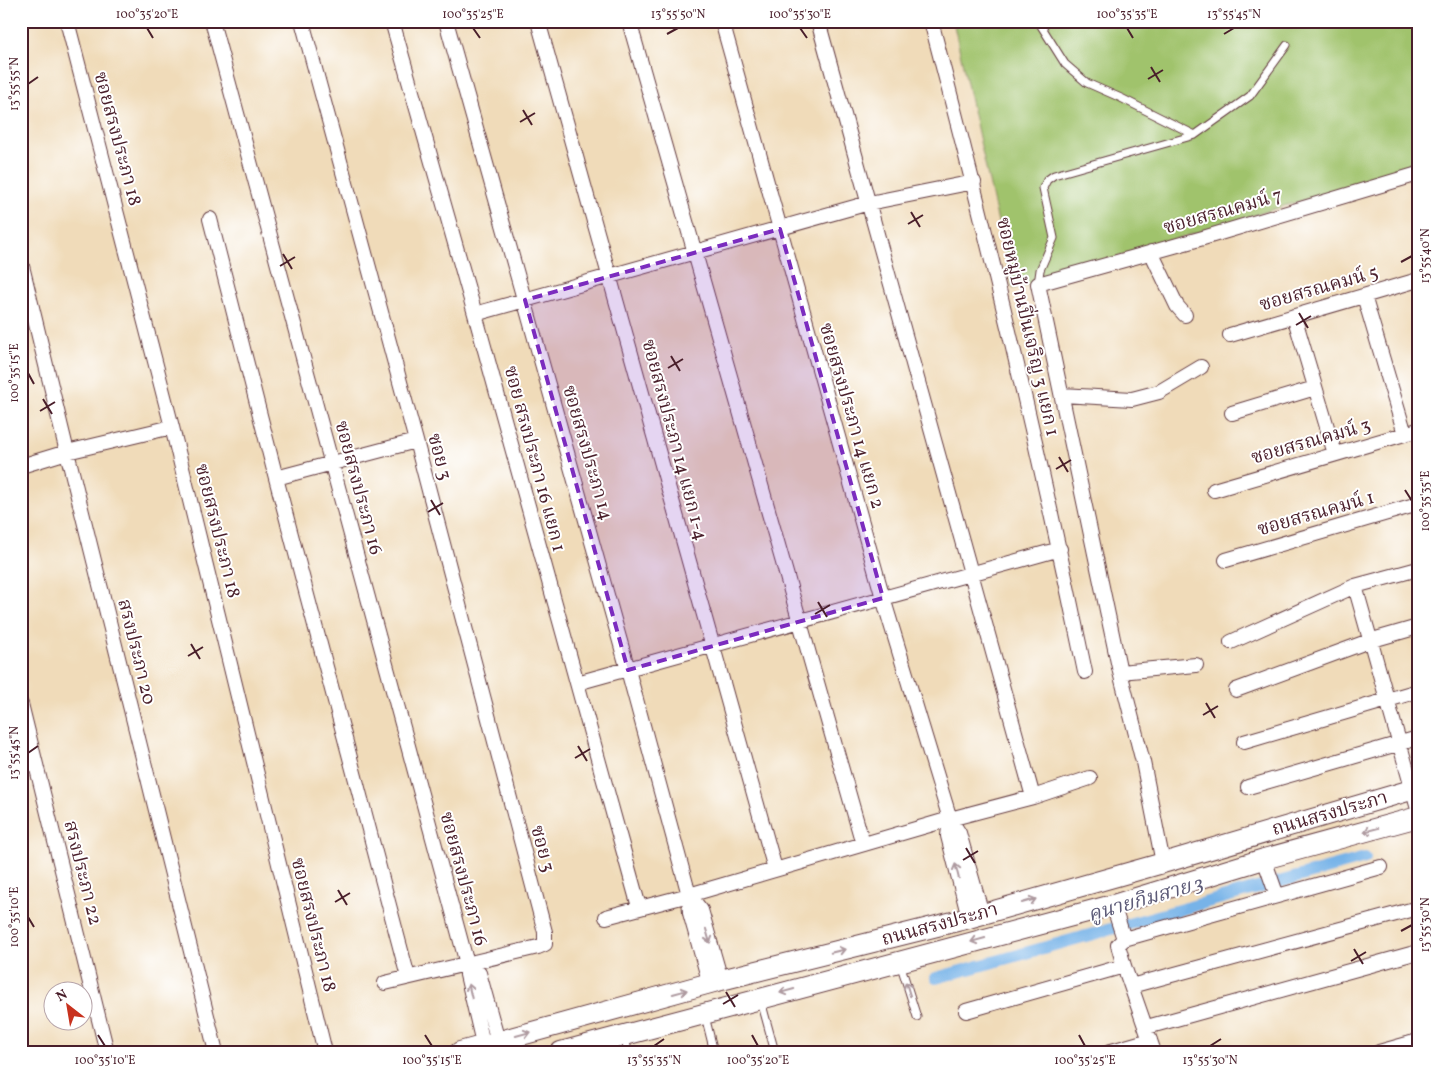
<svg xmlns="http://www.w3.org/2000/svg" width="1439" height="1073" font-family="Vollkorn,'Noto Serif Thai',serif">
	<rect width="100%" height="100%" fill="#fff"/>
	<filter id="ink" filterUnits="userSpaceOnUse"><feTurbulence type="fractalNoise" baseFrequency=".02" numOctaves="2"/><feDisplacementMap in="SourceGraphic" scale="10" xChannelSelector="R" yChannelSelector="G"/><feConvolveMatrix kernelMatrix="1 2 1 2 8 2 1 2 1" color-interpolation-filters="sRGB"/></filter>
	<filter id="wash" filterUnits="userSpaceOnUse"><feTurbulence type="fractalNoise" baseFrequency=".0096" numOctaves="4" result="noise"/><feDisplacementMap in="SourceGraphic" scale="20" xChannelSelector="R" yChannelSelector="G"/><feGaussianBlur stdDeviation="1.12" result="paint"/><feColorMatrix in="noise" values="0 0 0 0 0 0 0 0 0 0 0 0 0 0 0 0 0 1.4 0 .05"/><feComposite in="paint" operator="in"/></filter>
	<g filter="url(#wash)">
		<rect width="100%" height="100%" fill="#f0dbb9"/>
		<path fill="#a0c36c" stroke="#75714c" d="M953,21H1418V165L1013,289Z"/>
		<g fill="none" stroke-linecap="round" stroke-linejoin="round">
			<path stroke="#77b3e8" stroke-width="12" d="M936,978L1365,858"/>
		</g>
	</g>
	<g filter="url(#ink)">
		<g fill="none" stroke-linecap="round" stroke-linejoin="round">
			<defs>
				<path id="service" d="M1038,21L1065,64L1087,83L1121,98L1195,135
					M1038,284L1040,270L1054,238L1043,188L1047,180L1054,175L1195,135L1250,96L1287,45
					M900,963L917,1017
					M761,1001L775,1052
					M705,1016L714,1052
					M624,1038L629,1052"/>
				<path id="minor" d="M67,21L172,427L325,1052
					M212,21L467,964V975L485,1052
					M302,21L416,441L545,932V944L538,947L385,983
					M392,21L475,314L639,907
					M446,21L628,670L689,895L690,913L710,984
					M538,21L775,869
					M629,21L863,844
					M722,21L883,598L950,819L959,833L982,914
					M818,21L1033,797
					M931,21C988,237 1040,454 1085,672
					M210,219L276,478L408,977
					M1151,252L1177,306L1185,315
					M21,262L67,452L216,1052
					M1364,296L1405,434
					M475,314L869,203L974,182
					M1294,316L1335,454
					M1230,335L1418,280
					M1062,395L1132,399L1159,392L1201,367
					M1232,413L1315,388
					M21,466L67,452L172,427
					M276,478L416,441
					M1214,490L1418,430
					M1226,560L1418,504
					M1355,586L1418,809
					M1231,642L1355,586L1418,569
					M1120,672L1196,665
					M577,683L1060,549
					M1236,690L1369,641L1418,627
					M21,704L107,1052
					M1244,742L1418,691
					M1248,787L1418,738
					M950,819L948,836L969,918
					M1264,859L1277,896
					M1163,863L1143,762L1120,672L1038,284L1203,238L1418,174
					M689,895L701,910L721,980
					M1113,905L1124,939L1118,945L1124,966L1154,1052
					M606,917L689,895L950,819L1033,797L1090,778
					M1124,939L1381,867
					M467,964L479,973L501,1052
					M1131,986L1418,908
					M966,1011L1124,966
					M1147,1027L1418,952
					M1108,1052L1150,1040
					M1379,1052L1418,1041"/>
				<path id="secondary" d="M460,1052L721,980L969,918L1163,863L1418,788
					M561,1052L1113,905L1264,859L1418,817"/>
			</defs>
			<use href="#service" stroke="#633b40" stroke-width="9"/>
			<use href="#minor" stroke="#633b40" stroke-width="16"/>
			<use href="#secondary" stroke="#633b40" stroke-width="22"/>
			<use href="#service" stroke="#fff" stroke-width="7"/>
			<use href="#minor" stroke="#fff" stroke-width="14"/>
			<use href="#secondary" stroke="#fff" stroke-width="20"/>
		</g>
		<defs><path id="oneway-shaft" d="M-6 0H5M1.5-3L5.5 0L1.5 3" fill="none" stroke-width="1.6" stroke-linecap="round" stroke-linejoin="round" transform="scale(1.25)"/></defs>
		<g stroke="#ae9aa0">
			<use href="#oneway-shaft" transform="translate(1371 830) rotate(165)"/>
			<use href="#oneway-shaft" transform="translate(957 871) rotate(-104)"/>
			<use href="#oneway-shaft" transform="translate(1029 901) rotate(-16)"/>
			<use href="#oneway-shaft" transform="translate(708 936) rotate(74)"/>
			<use href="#oneway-shaft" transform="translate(978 940) rotate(165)"/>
			<use href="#oneway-shaft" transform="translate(838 951) rotate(-14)"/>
			<use href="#oneway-shaft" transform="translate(908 989) rotate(-107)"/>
			<use href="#oneway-shaft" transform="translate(470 991) rotate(-103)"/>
			<use href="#oneway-shaft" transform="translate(787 991) rotate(165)"/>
			<use href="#oneway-shaft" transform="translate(680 992) rotate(-15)"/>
			<use href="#oneway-shaft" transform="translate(523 1034) rotate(-15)"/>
		</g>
	</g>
	<path fill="#7b2cbf" fill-opacity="0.2" stroke="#7b2cbf" stroke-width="4" stroke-dasharray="10 6" stroke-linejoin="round" d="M780,229L883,598L628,670L525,300Z"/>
	<path fill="none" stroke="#4a1f2b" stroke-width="2" d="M147,28L153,38M473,28L480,38M800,28L807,38M1127,28L1133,38M667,34L678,28M1224,34L1234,28M1151,67L1160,82M1148,79L1163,70M28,84L38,77M523,110L532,125M520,122L535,113M911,212L920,227M908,224L923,215M283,254L292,269M1401,262L1412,256M280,266L295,257M1299,313L1308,328M1296,325L1311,316M671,356L680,371M668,368L683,359M28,373L34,384M43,399L52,414M40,411L55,402M1059,457L1068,472M1056,469L1071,460M1405,490L1412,501M431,500L440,515M428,512L443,503M818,602L827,617M815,614L830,605M191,644L200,659M188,656L203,647M1206,703L1215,718M1203,715L1218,706M578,746L587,761M28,753L38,746M575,758L590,749M966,848L975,863M963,860L978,851M338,890L347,905M335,902L350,893M28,917L34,927M1401,931L1412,925M1354,949L1363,964M1351,961L1366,952M726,992L735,1007M723,1004L738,995M98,1035L105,1046M425,1035L432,1046M752,1035L758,1046M1079,1035L1085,1046M654,1046L664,1039M1210,1046L1221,1039"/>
	<g text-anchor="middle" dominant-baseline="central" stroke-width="4" stroke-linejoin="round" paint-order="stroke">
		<g font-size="19" fill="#4a1f2b" stroke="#fff">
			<text transform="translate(117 139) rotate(75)">ซอยสรงประภา 18</text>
			<text transform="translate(1223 212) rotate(-16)">ซอยสรณคมน์ 7</text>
			<text transform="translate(1319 289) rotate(-16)">ซอยสรณคมน์ 5</text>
			<text transform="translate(1027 327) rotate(77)">ซอยหมู่บ้านปิ่นเจริญ 3 แยก 1</text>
			<text transform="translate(851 416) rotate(74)">ซอยสรงประภา 14 แยก 2</text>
			<text transform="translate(674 440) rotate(75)">ซอยสรงประภา 14 แยก 1-4</text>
			<text transform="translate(1311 442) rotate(-16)">ซอยสรณคมน์ 3</text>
			<text transform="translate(587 453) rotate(74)">ซอยสรงประภา 14</text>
			<text transform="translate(439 457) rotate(75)">ซอย 3</text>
			<text transform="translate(534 459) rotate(75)">ซอย สรงประภา 16 แยก 1</text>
			<text transform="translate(358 488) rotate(75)">ซอยสรงประภา 16</text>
			<text transform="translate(1316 514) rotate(-16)">ซอยสรณคมน์ 1</text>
			<text transform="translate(217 531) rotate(76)">ซอยสรงประภา 18</text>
			<text transform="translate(136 652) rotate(76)">สรงประภา 20</text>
			<text transform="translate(1330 814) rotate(-16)">ถนนสรงประภา</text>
			<text transform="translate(542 849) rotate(75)">ซอย 3</text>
			<text transform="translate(82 873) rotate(76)">สรงประภา 22</text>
			<text transform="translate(463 879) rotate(75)">ซอยสรงประภา 16</text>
			<text transform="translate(313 925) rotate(76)">ซอยสรงประภา 18</text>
			<text transform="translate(940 925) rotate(-15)">ถนนสรงประภา</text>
		</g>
		<g font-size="20" font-style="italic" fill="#5c5a77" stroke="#fff">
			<text transform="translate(1146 900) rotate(-16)">คูนายกิมสาย 3</text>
		</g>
	</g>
	<rect width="1439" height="1073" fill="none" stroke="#fff" stroke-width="55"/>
	<g transform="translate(68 1006) rotate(329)"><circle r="24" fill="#ffffff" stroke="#b7a5aa"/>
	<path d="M0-4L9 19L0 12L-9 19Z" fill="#c8321e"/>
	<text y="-8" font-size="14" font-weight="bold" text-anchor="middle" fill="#4a1f2b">N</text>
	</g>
	<rect x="28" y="28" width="1384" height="1018" fill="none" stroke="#4a1f2b" stroke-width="2"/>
	<g font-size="12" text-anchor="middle" fill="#4a1f2b">
		<text x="147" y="18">100°35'20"E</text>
		<text x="473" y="18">100°35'25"E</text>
		<text x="678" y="18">13°55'50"N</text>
		<text x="800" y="18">100°35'30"E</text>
		<text x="1127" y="18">100°35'35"E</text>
		<text x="1234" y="18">13°55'45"N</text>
		<text transform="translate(14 84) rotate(-90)" y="4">13°55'55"N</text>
		<text transform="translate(1425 256) rotate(-90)" y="4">13°55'40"N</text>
		<text transform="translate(14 373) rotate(-90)" y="4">100°35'15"E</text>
		<text transform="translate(1425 501) rotate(-90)" y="4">100°35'35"E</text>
		<text transform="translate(14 753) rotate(-90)" y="4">13°55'45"N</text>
		<text transform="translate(14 917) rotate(-90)" y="4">100°35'10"E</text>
		<text transform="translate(1425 925) rotate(-90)" y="4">13°55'30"N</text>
		<text x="105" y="1064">100°35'10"E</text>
		<text x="432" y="1064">100°35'15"E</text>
		<text x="654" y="1064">13°55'35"N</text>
		<text x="758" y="1064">100°35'20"E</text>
		<text x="1085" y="1064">100°35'25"E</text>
		<text x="1210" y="1064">13°55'30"N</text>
	</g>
</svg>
